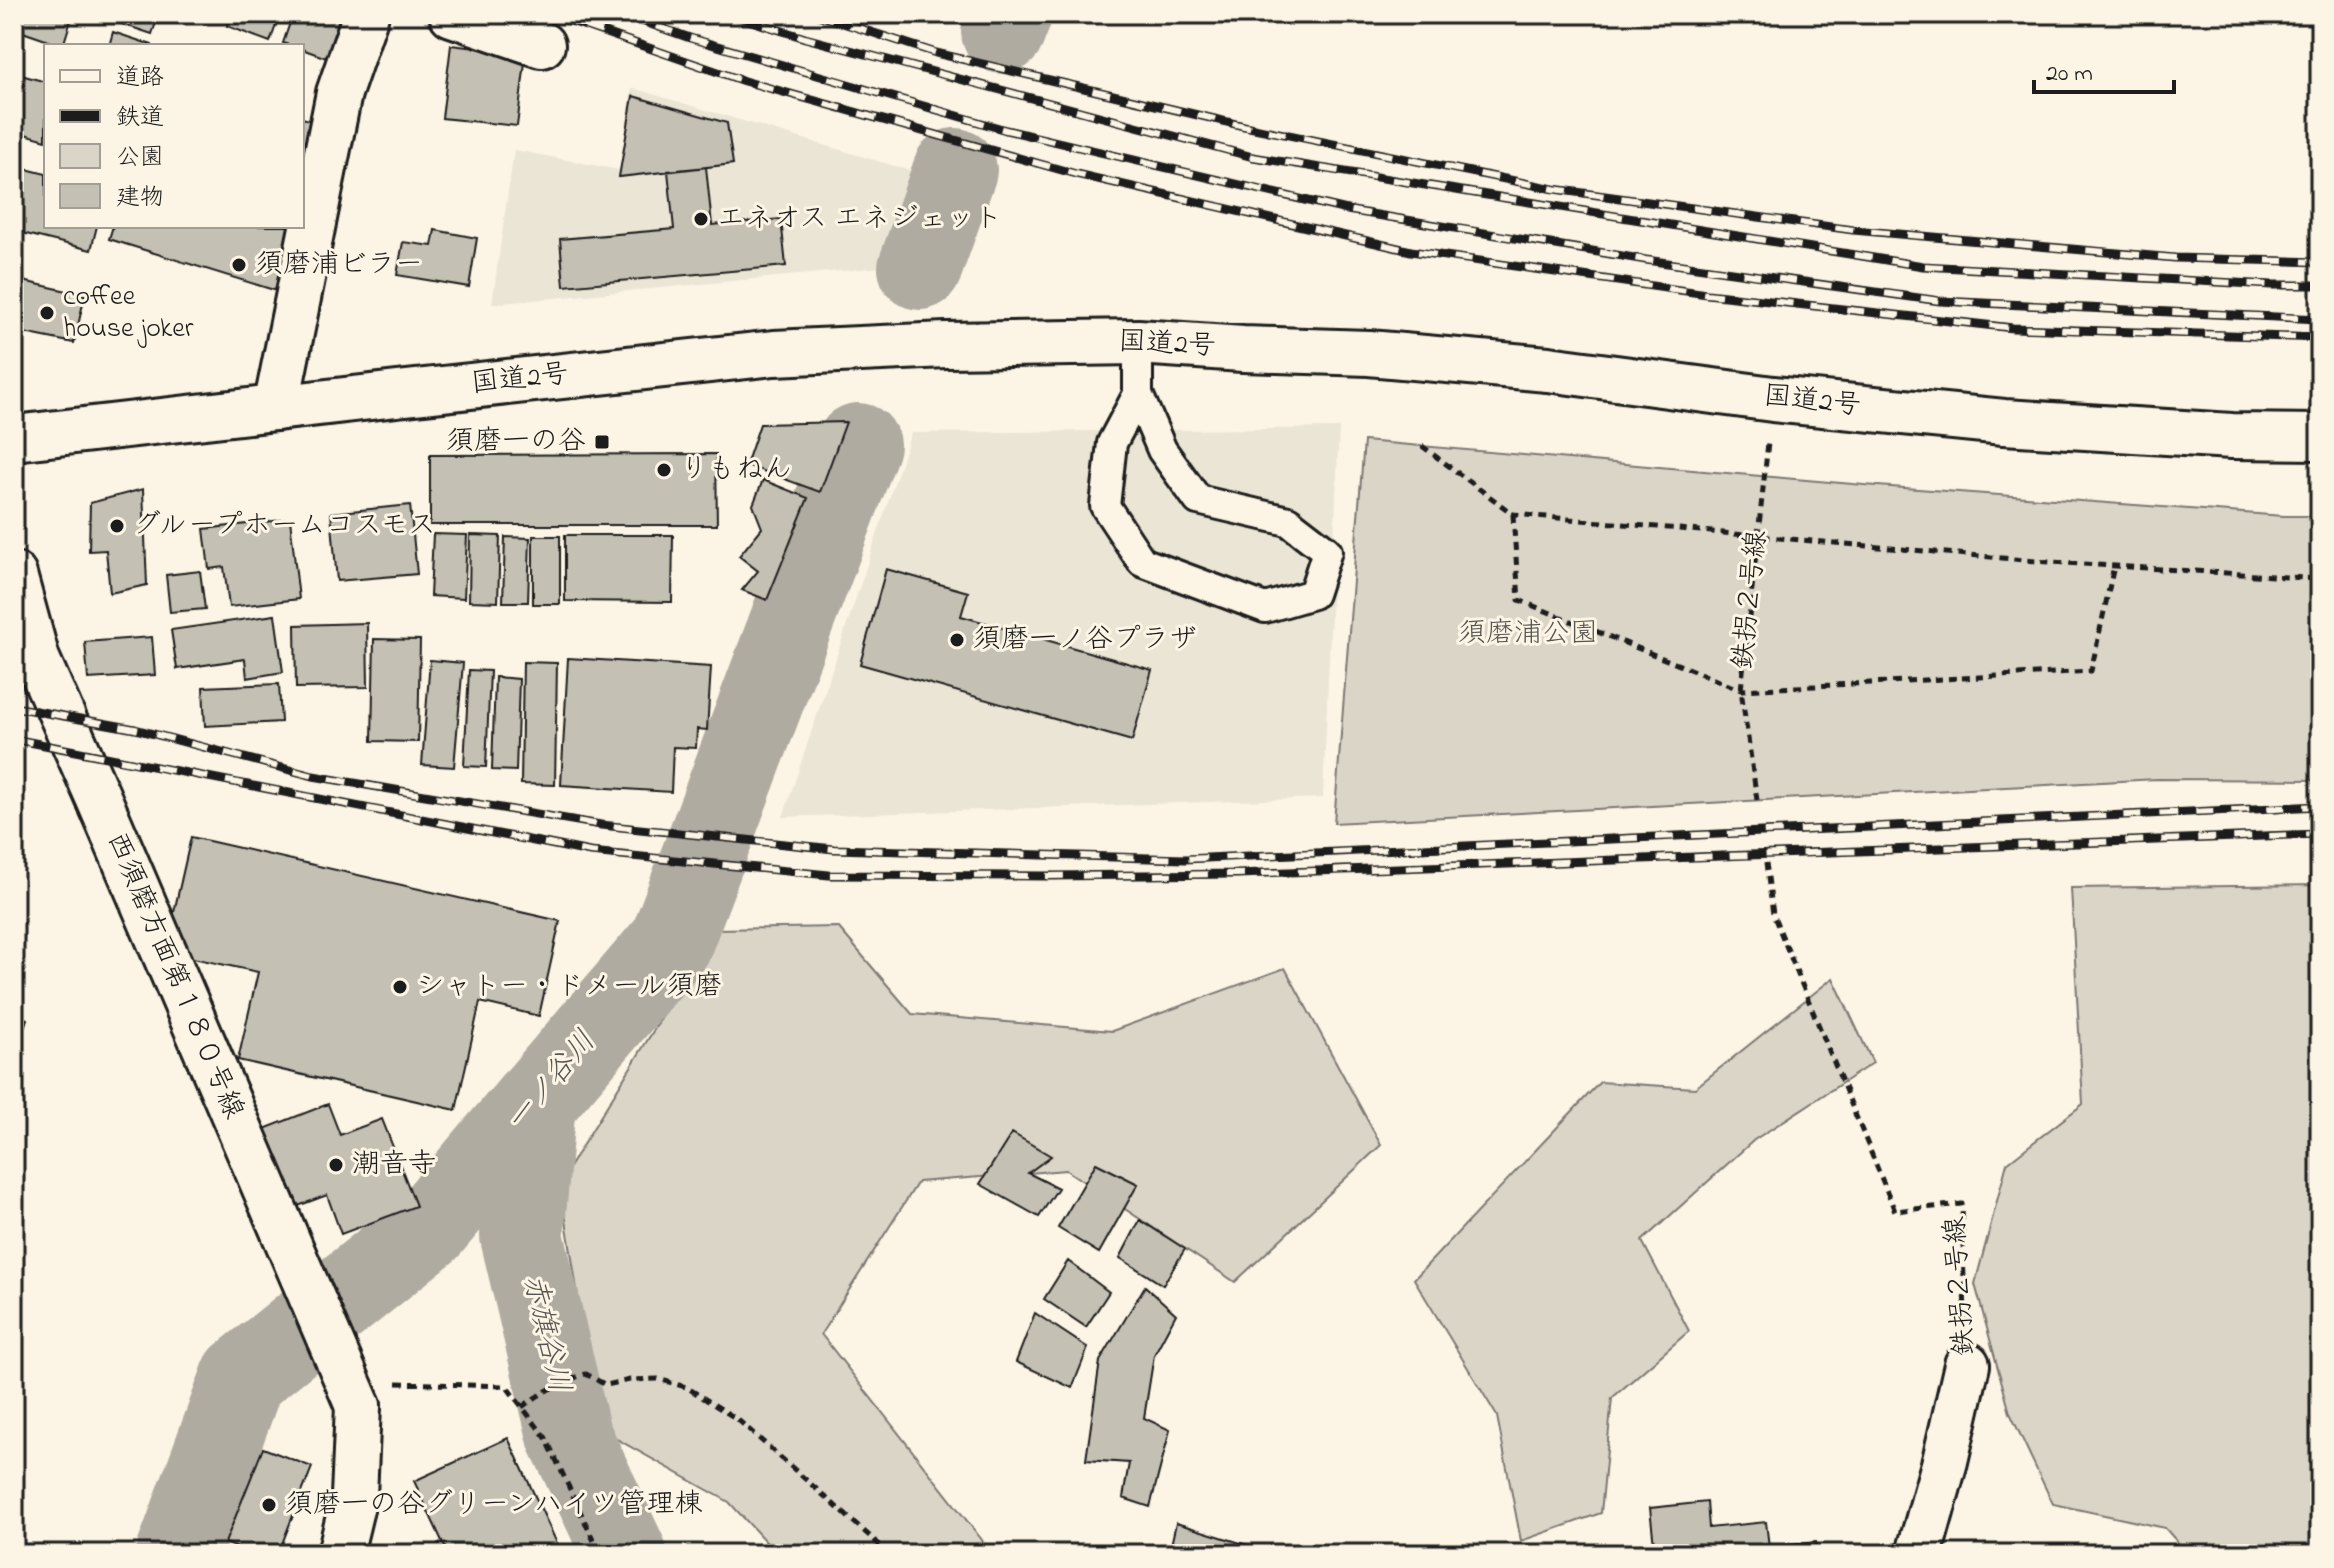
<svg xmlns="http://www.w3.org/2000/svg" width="2334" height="1568" font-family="'Indie Flower','Klee One',sans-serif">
	<rect width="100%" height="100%" fill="#fcf5e5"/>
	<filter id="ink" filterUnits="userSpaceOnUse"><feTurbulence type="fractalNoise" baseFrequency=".0125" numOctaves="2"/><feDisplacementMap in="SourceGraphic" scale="16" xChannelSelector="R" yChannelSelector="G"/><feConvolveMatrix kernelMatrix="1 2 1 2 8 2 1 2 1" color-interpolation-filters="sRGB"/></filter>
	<g filter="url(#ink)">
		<path fill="#ebe5d6" d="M632,88L915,172L882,267L492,304L514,150L620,170Z
			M1339,428L1323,798L783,817L911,433Z"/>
		<path fill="#dbd5c8" stroke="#7c7872" stroke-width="2" d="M1364,441L1864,485L2284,516H2320V780L2157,779L1334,823Z
			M2320,885V1554H2188L2165,1528L2053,1504L2010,1413L1975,1284L2007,1163L2083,1104L2071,888Z
			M838,927L912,1014L1112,1031L1285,968L1381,1145L1235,1282L1066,1170L918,1182L821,1334L982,1540L988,1554H777L729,1502L599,1429L560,1182L716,929Z
			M1833,978L1873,1063L1754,1140L1642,1241L1689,1331L1612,1398L1601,1513L1521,1541L1497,1416L1414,1279L1600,1082L1695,1088Z"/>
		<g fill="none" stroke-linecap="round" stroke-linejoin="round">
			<path stroke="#b0aba1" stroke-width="84" d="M1003,32L1010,14
				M920,268L955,170
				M534,1102L522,1236L569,1435L625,1554
				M178,1554L243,1377L427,1229L671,942L858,445"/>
		</g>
		<path fill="#c4c0b3" stroke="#1c1c1c" stroke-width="2" d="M22,14H63L72,17L63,46L17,30Z
			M115,14H159L152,34L113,21Z
			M232,14H280L270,42L227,26Z
			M293,14H358L340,63L302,49V46H292L283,43Z
			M113,32L152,45V46H109Z
			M451,45L526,54L517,126L442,118Z
			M14,73L46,82V140L14,131Z
			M633,96L727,123L733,164L619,177Z
			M302,118L327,125L302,209Z
			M14,166L46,174V226H97L91,250L14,231Z
			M706,167L712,225L781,219L786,266L564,286L560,239L674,229L668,171Z
			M113,226H297L277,291L109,239Z
			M435,230L477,238L469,287L397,275L403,242L432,246Z
			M14,279L85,295L74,343L14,331Z
			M846,422L820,492L746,465L760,424Z
			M716,454L717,525H430V455Z
			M763,480L808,498L767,600L742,590L758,571L739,556L762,528L753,505Z
			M143,489L147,585L110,593L106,550L89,551L90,503Z
			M410,505L417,574L337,581L331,513Z
			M290,519L299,599L229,607L224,567L209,569L204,529Z
			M433,534L467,535L464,598L430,596Z
			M470,535L500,536L498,602L469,601Z
			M565,535H673L672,602L565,601Z
			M533,536H560V604H533Z
			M505,537L530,538L528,602H503Z
			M886,569L968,592L961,616L1152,670L1132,741L860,664Z
			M200,571L205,609L170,612L166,575Z
			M275,615L283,672L247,678L245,659L177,669L171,630Z
			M367,623L368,687L296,688L295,625Z
			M152,637L155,675L88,679L85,642Z
			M374,639L420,640L418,742L372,741Z
			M568,658L711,667L707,730L697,729L696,748L673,747L671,792L561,785Z
			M430,660L463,663L454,767L422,765Z
			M523,662L557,663L555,785L521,784Z
			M469,670L490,671L486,767L464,766Z
			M495,677L519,679L516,771L492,770Z
			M279,684L281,722L205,726L203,687Z
			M191,837L560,921L539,1016L480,1002L456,1110L238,1060L258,972L165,952Z
			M14,1015L27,1019L14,1057Z
			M328,1104L340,1135L382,1119L416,1206L341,1234L327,1195L290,1209L259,1131Z
			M1012,1133L1051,1156L1028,1173L1058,1188L1039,1217L980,1184Z
			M1096,1163L1138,1184L1099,1253L1058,1228Z
			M1140,1220L1185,1249L1163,1285L1120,1258Z
			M1068,1261L1109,1292L1086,1327L1044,1299Z
			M1145,1286L1176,1314L1154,1355L1144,1418L1170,1430L1150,1507L1123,1498L1129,1463L1086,1460L1100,1361Z
			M1035,1313L1088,1348L1072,1388L1016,1362Z
			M508,1438L562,1554H448L414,1481Z
			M263,1448L312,1467L278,1554H253L225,1543Z
			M1707,1502L1709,1528L1766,1522L1769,1547L1816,1542L1817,1554H1655L1650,1508Z
			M1176,1523L1276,1554H1169Z"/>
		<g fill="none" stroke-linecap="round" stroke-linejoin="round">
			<defs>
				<path id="service" d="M1138,342V394L1162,450L1198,500L1288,521L1327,551L1313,594L1265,608L1142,562L1105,506L1112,443L1138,394"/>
				<path id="minor" d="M452,14L542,45
					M276,408L339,93L366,14
					M14,575L37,659L98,797L358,1406
					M1919,1554L1945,1461L1967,1365"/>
				<path id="tertiary" d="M340,1554L354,1496L358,1406"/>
				<path id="trunk" d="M14,438L397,394L774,353L946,345L1138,342L1243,349L1369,353L1548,369L1773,399L2004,422L2232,436L2320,437"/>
			</defs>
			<use href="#service" stroke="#1c1c1c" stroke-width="34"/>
			<use href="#minor" stroke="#1c1c1c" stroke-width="50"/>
			<use href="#tertiary" stroke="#1c1c1c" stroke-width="50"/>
			<use href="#trunk" stroke="#1c1c1c" stroke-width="50"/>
			<path stroke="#1c1c1c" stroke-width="5" stroke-dasharray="8 6" stroke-linecap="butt" d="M1422,446L1513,514L2035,561L2320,579
				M1513,515L1519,600L1741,690L2091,671L2114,566
				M1757,800L1741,690L1768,443
				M1766,863L1773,914L1895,1211L1962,1204L1965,1320
				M397,1383L506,1386L546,1438L600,1554
				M522,1407C542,1392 562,1381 586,1374L606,1385L630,1380L658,1379L686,1387L737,1419L890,1554"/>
			<use href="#service" stroke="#fcf5e5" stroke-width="28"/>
			<use href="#minor" stroke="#fcf5e5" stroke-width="44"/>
			<use href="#tertiary" stroke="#fcf5e5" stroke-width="44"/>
			<use href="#trunk" stroke="#fcf5e5" stroke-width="44"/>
			<defs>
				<path id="rail" d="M551,14L744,81L1076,174L1411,251L1707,294L2013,328L2320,338
					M622,14L690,38L1006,130L1347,210L1646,260L1940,301L2320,319
					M729,14L805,38L1253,157L1923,266L2272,285H2320
					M815,14L936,53L1244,126L1554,189L1853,230L2175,258L2320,262
					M14,707L135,729L313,776L601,825L834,849L1185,859L2320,806
					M14,739L590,852L829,875L1049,876L1237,874L2320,834"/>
			</defs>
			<use href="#rail" stroke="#1c1c1c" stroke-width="9"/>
			<use href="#rail" stroke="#fcf5e5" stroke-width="6" stroke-dasharray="18" stroke-linecap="butt"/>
		</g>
	</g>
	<g fill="#1c1c1c" stroke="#fcf5e5" stroke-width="3">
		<circle cx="701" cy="219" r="8"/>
		<circle cx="239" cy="265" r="8"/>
		<circle cx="47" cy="313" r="8"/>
		<rect x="594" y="434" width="16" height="16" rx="4"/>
		<circle cx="664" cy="470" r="8"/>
		<circle cx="117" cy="526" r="8"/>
		<circle cx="957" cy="640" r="8"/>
		<circle cx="400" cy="987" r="8"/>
		<circle cx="336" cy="1165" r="8"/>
		<circle cx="269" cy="1505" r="8"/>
	</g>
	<g text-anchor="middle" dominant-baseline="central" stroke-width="6" stroke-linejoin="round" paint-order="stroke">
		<g font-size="28" fill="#1c1c1c" stroke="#fcf5e5" text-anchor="start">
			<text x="717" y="219">エネオス エネジェット</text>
			<text x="255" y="265">須磨浦ビラー</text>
			<text x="63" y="297">coffee<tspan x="63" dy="32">house joker</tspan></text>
			<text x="586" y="442" text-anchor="end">須磨一の谷</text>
			<text x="680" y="470">りもねん</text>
			<text x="133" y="526">グループホームコスモス</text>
			<text x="973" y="640">須磨一ノ谷プラザ</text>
			<text x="416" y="987">シャトー・ドメール須磨</text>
			<text x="352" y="1165">潮音寺</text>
			<text x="285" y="1505">須磨一の谷グリーンハイツ管理棟</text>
		</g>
		<g font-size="28" fill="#1c1c1c" stroke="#fcf5e5">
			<text transform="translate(1167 345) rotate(3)">国道2号</text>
			<text transform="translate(520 380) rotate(-6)">国道2号</text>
			<text transform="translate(1812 402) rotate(6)">国道2号</text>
			<text transform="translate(1751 600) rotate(-84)">鉄拐２号線</text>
			<text transform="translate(174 976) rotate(67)">西須磨方面第１８０号線</text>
			<text transform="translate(1961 1286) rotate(-94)">鉄拐２号線</text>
		</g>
		<g font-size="28" fill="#555450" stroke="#fcf5e5">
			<text x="1528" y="634">須磨浦公園</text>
		</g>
		<g font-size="30" font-style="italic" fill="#575551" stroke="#fcf5e5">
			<text transform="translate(552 1082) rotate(-50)">一ノ谷川</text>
			<text transform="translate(545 1334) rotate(77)">赤旗谷川</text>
		</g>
	</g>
	<rect width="2334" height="1568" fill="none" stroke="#fcf5e5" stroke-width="48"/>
	<rect x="24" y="24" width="2286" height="1520" fill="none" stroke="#1c1c1c" stroke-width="3" filter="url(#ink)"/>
	<rect x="44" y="44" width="260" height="184" fill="#fcf5e5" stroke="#a29e95" stroke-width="2"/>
	<rect x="60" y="70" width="40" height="12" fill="#fcf5e5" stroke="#a29e95" stroke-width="2"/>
	<text x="116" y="84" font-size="24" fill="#1c1c1c">道路</text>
	<rect x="60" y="110" width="40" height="12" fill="#1c1c1c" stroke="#a29e95" stroke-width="2"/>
	<text x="116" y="124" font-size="24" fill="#1c1c1c">鉄道</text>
	<rect x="60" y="144" width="40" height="24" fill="#dbd5c8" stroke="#a29e95" stroke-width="2"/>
	<text x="116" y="164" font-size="24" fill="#1c1c1c">公園</text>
	<rect x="60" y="184" width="40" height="24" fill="#c4c0b3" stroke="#a29e95" stroke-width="2"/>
	<text x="116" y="204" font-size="24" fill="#1c1c1c">建物</text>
	<path d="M2034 80v12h140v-12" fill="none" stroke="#1c1c1c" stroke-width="4"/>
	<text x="2046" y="80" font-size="24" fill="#1c1c1c" stroke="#fcf5e5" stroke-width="6" paint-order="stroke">20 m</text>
</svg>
